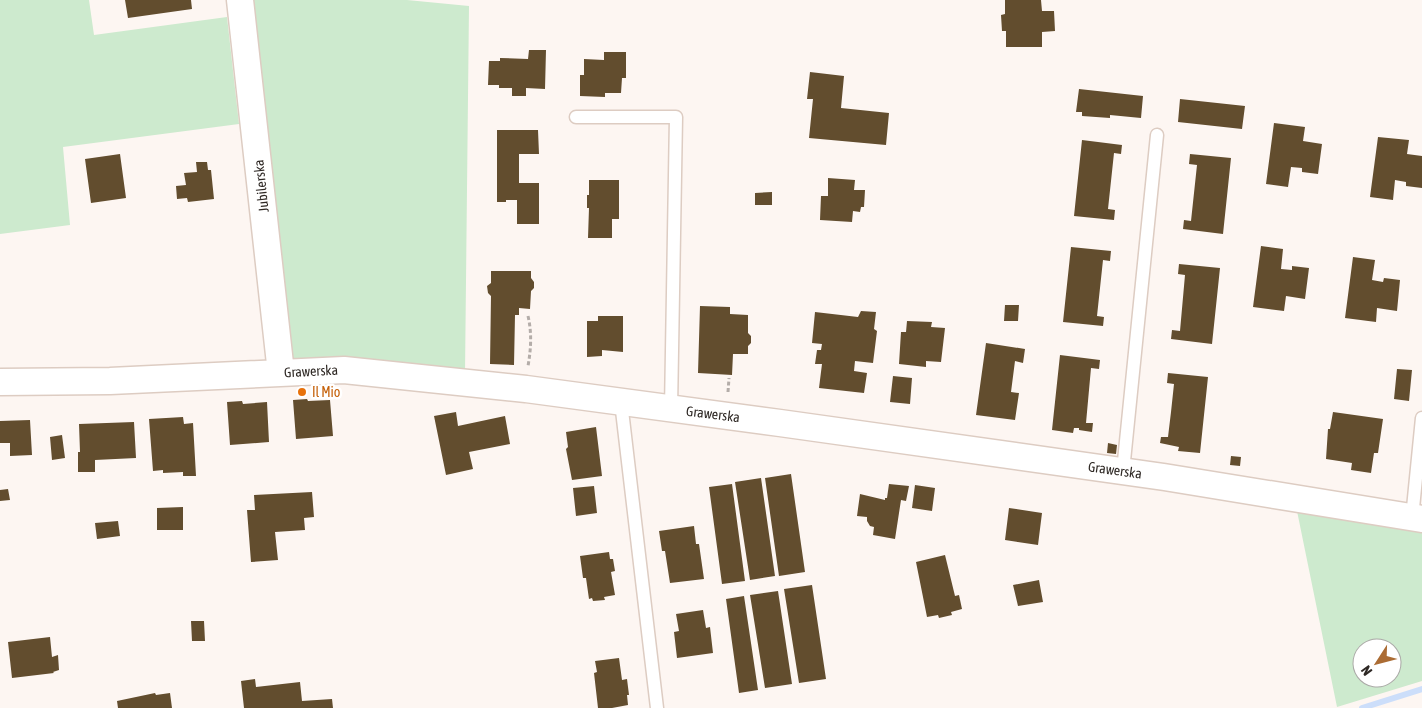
<svg xmlns="http://www.w3.org/2000/svg" width="1422" height="708" font-family="'Asap Condensed',sans-serif">
	<rect width="100%" height="100%" fill="#fdf6f2"/>
	<path fill="#cdeace" fill-rule="evenodd" d="M0,0H89L94,35L227,17L239,124L63,147L70,225L0,234Z
		M250,0H407L469,6L465,373L362,360L290,358Z
		M1297,511L1422,531V681L1337,707ZM1362,648H1392V678H1362Z"/>
	<g fill="none" stroke-linecap="round" stroke-linejoin="round">
		<path stroke="#ccdefa" stroke-width="6" d="M1362,708L1422,689"/>
	</g>
	<path fill="#624d2e" d="M125,0H191L192,9L128,18Z
		M1005,0H1041L1042,11H1054L1055,31L1042,32V47H1006V31H1002L1001,15L1005,14Z
		M529,50H546L545,89L526,88V96H512V88H499V85H488L489,61H500V58L528,59Z
		M604,52H626V78H622L621,93H605V97L580,96V75H584V59L604,60Z
		M810,72L844,76L841,108L889,113L886,145L809,138L813,99H807Z
		M1079,89L1143,96L1141,118L1110,115V118L1082,116V112H1076Z
		M1180,99L1245,106L1242,129L1178,122Z
		M1274,123L1305,127L1303,141L1322,144L1318,174L1302,172V168L1291,167L1288,187L1266,184Z
		M497,130H538L539,154H519V183H539V224H517V200H506V202H497Z
		M1378,137L1409,140L1407,154L1422,156V188L1406,186V182L1395,180L1393,200L1370,197Z
		M1082,140L1122,145L1121,154L1114,153L1108,209L1115,210L1114,220L1074,216Z
		M120,154L126,198L91,203L85,159Z
		M1190,154L1231,158L1223,234L1183,229L1184,220L1191,221L1197,165L1189,164Z
		M196,162H207L208,170H211L214,199L188,202L187,198L177,199L176,186L186,185L184,173L197,172Z
		M828,178L855,180L854,190H865L864,207H861L860,212L853,211L852,222L820,220L821,196H828Z
		M589,180H619V219H612V238H588L589,208H587V195H589Z
		M772,192V205H755V193Z
		M1261,246L1283,249L1281,269L1292,270V266L1309,268L1305,299L1286,296L1284,311L1253,307Z
		M1071,247L1111,251L1110,261L1103,260L1097,316L1104,317L1103,326L1063,322Z
		M1353,257L1375,260L1372,280L1383,282L1384,278L1400,280L1397,311L1377,308L1376,322L1345,318Z
		M1179,264L1220,268L1212,344L1171,339L1172,330L1180,331L1185,275L1178,274Z
		M491,271H531V278L534,282V288L531,291L530,309L519,308V315H515L514,365L490,364L491,296L488,293L487,286L491,283Z
		M1005,305H1019L1018,321H1004Z
		M700,306L730,307V314L748,315V333L751,336V343L748,346V354H733L732,375L698,373Z
		M861,311L876,312L874,329L877,331L873,363L855,361L854,371L867,373L864,393L819,388L822,364H815L817,350H821L822,344L812,343L815,312L858,317Z
		M598,316H623V352L602,350V356L587,357V321H598Z
		M907,321L932,322L931,327L945,328L941,362L926,361V367L899,364L901,332H906Z
		M986,343L1025,349L1023,363L1015,361L1011,392L1019,393L1015,420L976,415Z
		M1060,355L1100,360L1099,369L1091,368L1086,423H1093L1092,432L1079,430V428H1074L1073,433L1052,430Z
		M1397,369L1412,370L1409,401L1394,399Z
		M1168,373L1208,377L1200,453L1178,451L1179,447L1160,443L1161,437H1168L1171,412L1174,384L1167,383Z
		M893,376L912,378L910,404L890,402Z
		M307,399L308,401L330,400L333,436L296,439L293,400Z
		M242,401L243,404L267,402L269,442L230,445L227,402Z
		M456,412L458,426L505,416L510,444L469,452L473,469L446,475L434,416Z
		M1333,412L1383,419L1378,453H1374L1371,473L1351,470L1352,463L1326,459L1328,429H1330Z
		M183,417L184,424L193,423L196,476H183V472L163,473V470L153,471L149,419Z
		M30,420L32,455L10,456V443H0V421Z
		M134,422L136,458L95,460V472H78V452H80L79,424Z
		M596,427L602,476L572,480L566,449L568,447L566,432Z
		M62,435L65,458L52,460L50,437Z
		M1108,443L1117,445L1116,454L1107,453Z
		M1231,456L1241,457L1240,466L1230,465Z
		M791,474L805,572L779,576L765,478Z
		M761,478L775,576L750,580L735,482Z
		M732,484L745,581L722,584L709,487Z
		M889,484L909,486L906,501L901,500L895,539L873,535L874,527L870,526L867,521V517L857,516L860,494L885,500V498H887Z
		M915,485L935,488L932,511L912,508Z
		M594,486L597,513L576,516L573,488Z
		M8,489L10,500L0,501V490Z
		M312,492L314,517L304,518L305,530L275,532L278,560L251,562L247,510H255L254,495Z
		M183,507V530H157V508Z
		M1009,508L1042,513L1038,545L1005,540Z
		M118,521L120,536L97,539L95,523Z
		M694,526L696,544H699L704,579L670,583L665,551H662L659,531Z
		M609,552L610,559H613L615,571L611,572L615,595L604,597L605,600L593,601L592,598L589,599L586,578H583L580,556Z
		M945,555L955,596L959,595L962,609L951,612L952,615L939,618L938,615L927,617L916,562Z
		M1039,580L1043,602L1018,606L1013,585Z
		M812,585L826,679L799,683L784,589Z
		M778,591L792,684L765,688L750,595Z
		M744,596L758,690L739,693L726,599Z
		M703,610L706,628L710,627L713,653L677,658L674,632L679,631L676,614Z
		M191,621H204L205,641H192Z
		M50,637L52,657L58,655L59,670L53,672L54,673L12,678L8,642Z
		M619,658L622,680L627,679L629,695H627L628,705L612,708H598L594,673L597,672L595,661Z
		M255,679L256,687L300,682L302,701L332,699L333,708H244L241,681Z
		M155,693L156,695L170,693L172,708H118L117,701Z"/>
	<g fill="none" stroke-linecap="round" stroke-linejoin="round">
		<defs>
			<path id="service" d="M576,117H676L671,409
				M621,402L657,708
				M1123,471L1157,135
				M1412,518L1422,418"/>
			<path id="minor" d="M240,0L281,373
				M0,382L110,381L344,370L526,389L780,423L1164,477L1422,519"/>
		</defs>
		<use href="#service" stroke="#ddccc2" stroke-width="15"/>
		<use href="#minor" stroke="#ddccc2" stroke-width="29"/>
		<path stroke="#b4ada9" stroke-width="3" stroke-dasharray="4 2.5" stroke-linecap="butt" d="M528,316C532,333 531,349 528,366
			M728,392L729,378"/>
		<use href="#service" stroke="#fff" stroke-width="12"/>
		<use href="#minor" stroke="#fff" stroke-width="26"/>
	</g>
	<circle fill="#e8710a" stroke="#fff" stroke-width="2" cx="302" cy="392" r="5"/>
	<g text-anchor="middle" dominant-baseline="central" stroke-width="5" stroke-linejoin="round" paint-order="stroke">
		<g font-size="14" fill="#2e2824" stroke="#fff">
			<text transform="translate(261 186) rotate(-96)">Jubilerska</text>
			<text transform="translate(311 371) rotate(-3)">Grawerska</text>
			<text transform="translate(713 414) rotate(7)">Grawerska</text>
			<text transform="translate(1115 470) rotate(8)">Grawerska</text>
		</g>
		<g font-size="14" fill="#c56008" stroke="#fff" text-anchor="start">
			<text x="312" y="392">Il Mio</text>
		</g>
	</g>
	<g transform="translate(1377 663) rotate(234)"><circle r="24" fill="#ffffff" stroke="#aba9a7"/>
	<path d="M0-4L9 19L0 12L-9 19Z" fill="#ab6c34"/>
	<text y="-8" font-size="14" font-weight="bold" text-anchor="middle" fill="#2e2824">N</text>
	</g>
</svg>
